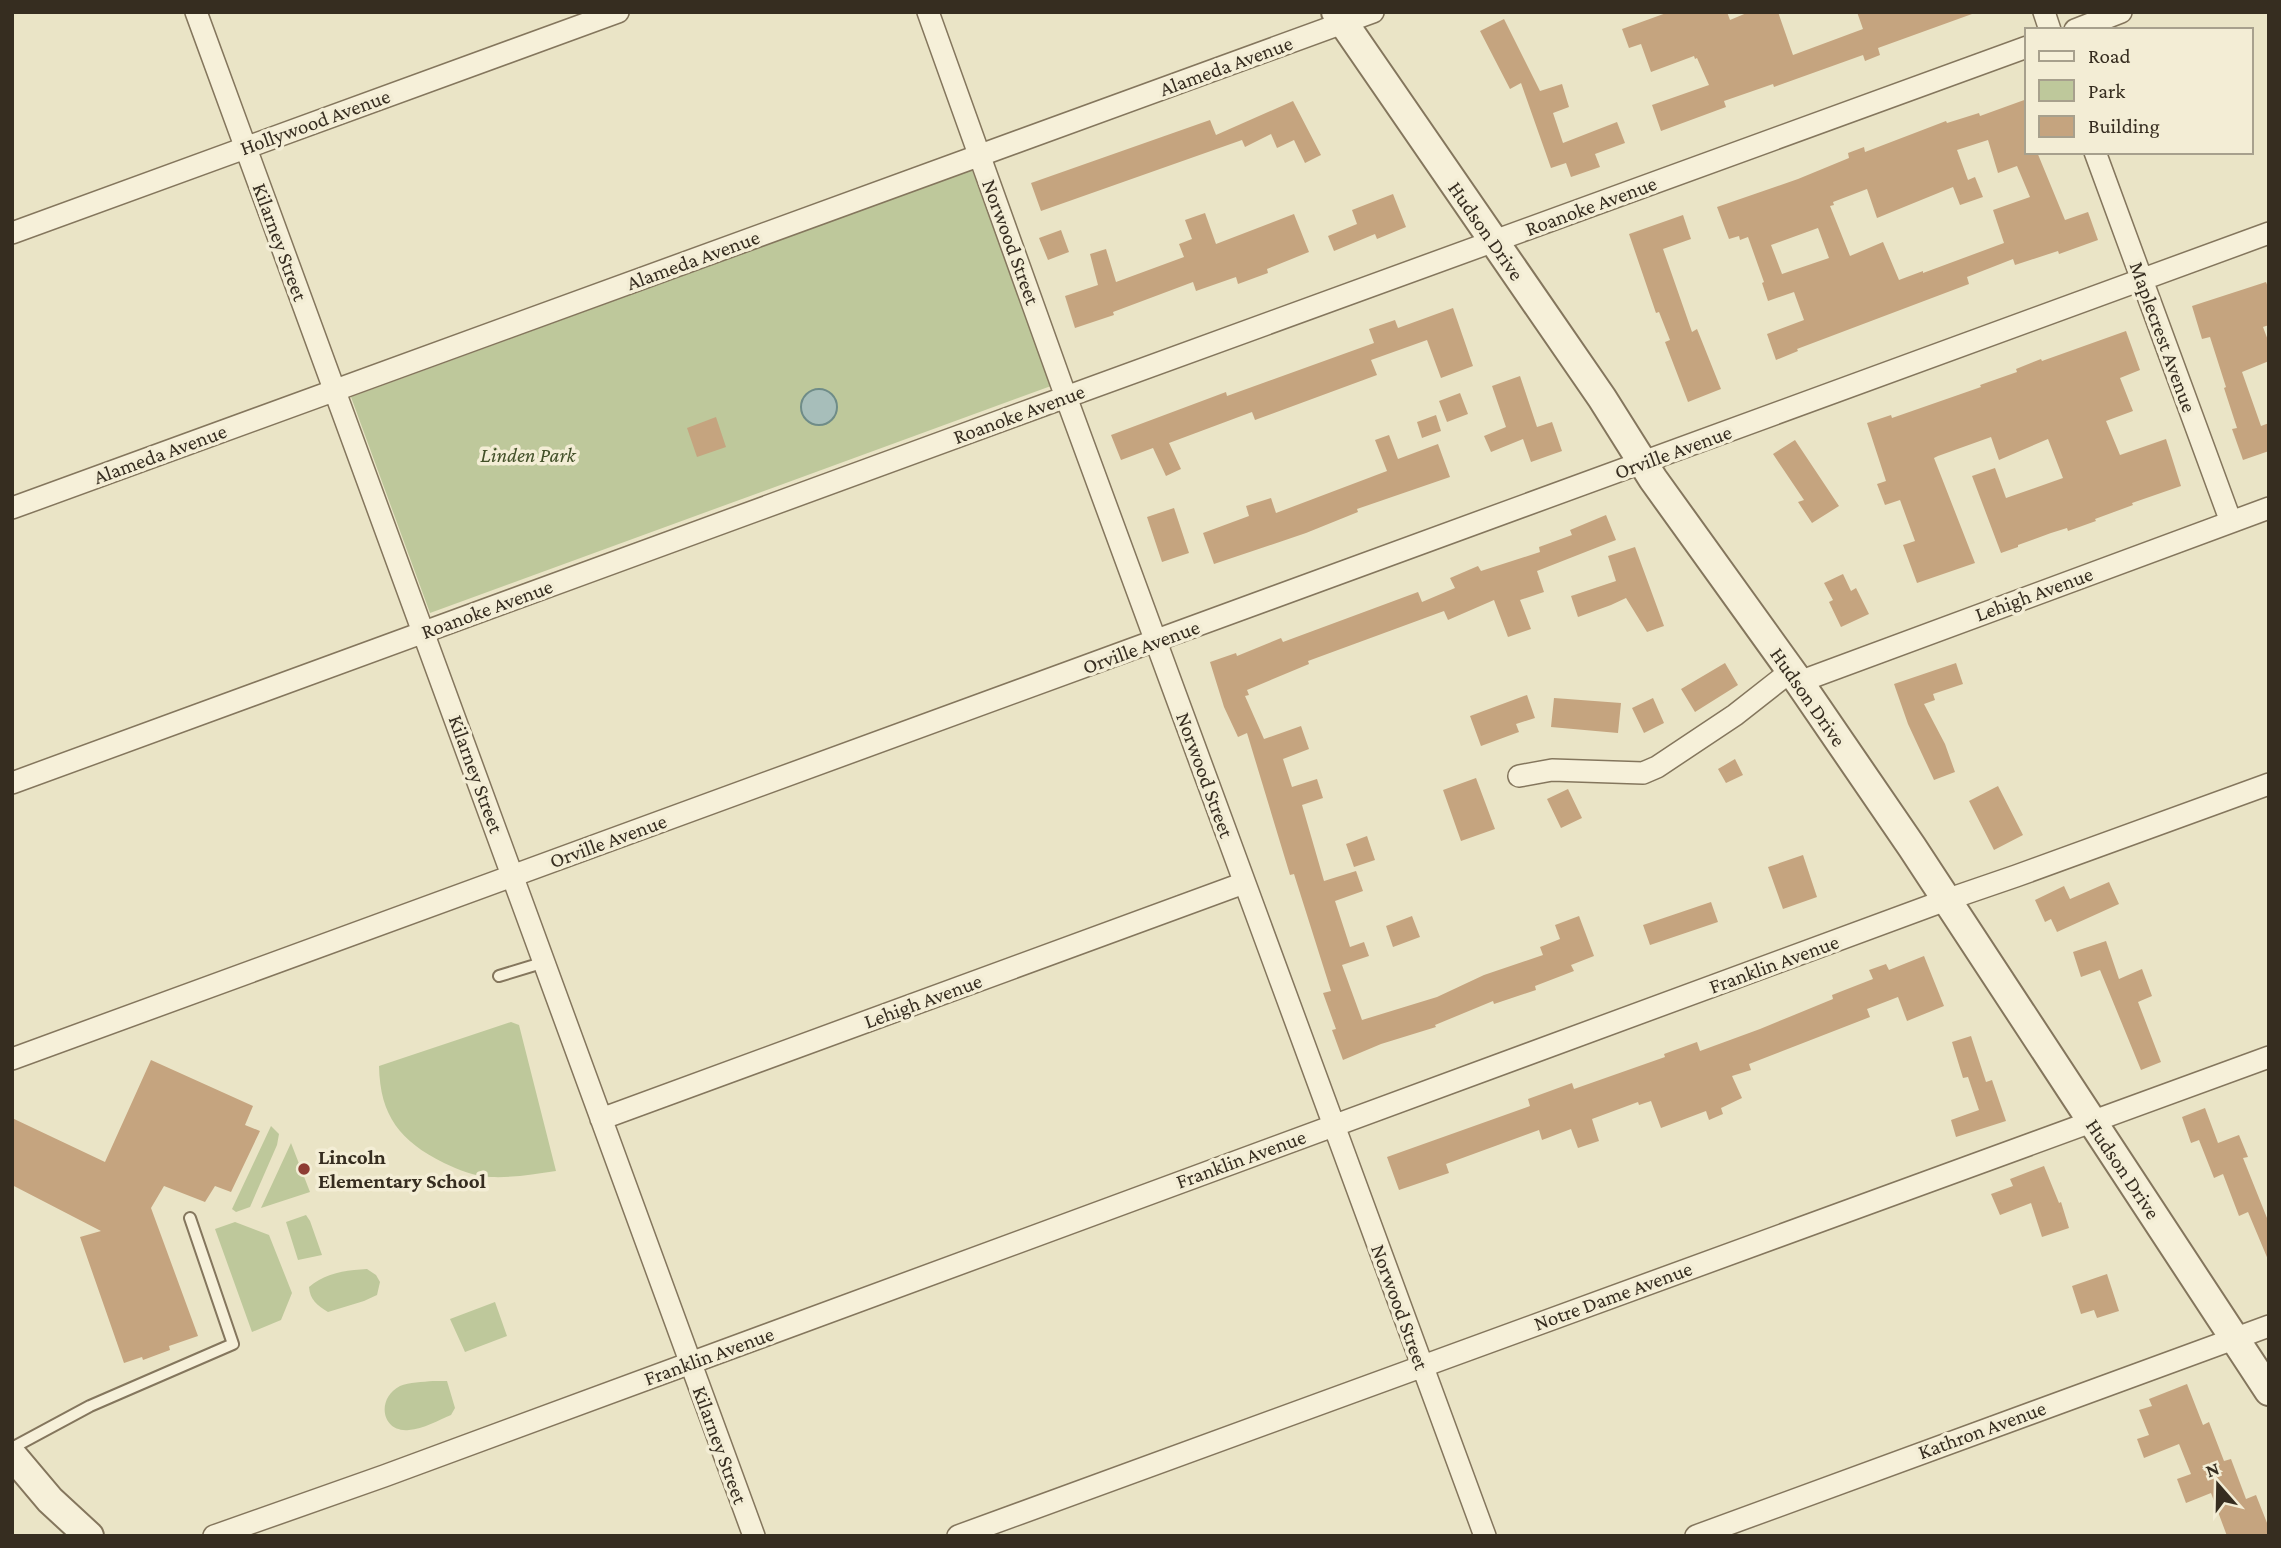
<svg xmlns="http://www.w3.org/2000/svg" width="2281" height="1548" font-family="'Crimson Pro',serif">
	<rect width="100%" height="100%" fill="#eae4c6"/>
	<path fill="#bec89b" d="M972,170L1051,386L430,613L351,397Z
		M511,1022L519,1025L556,1171C534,1174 513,1178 491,1177C473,1176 459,1170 444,1163C400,1141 380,1116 379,1066Z
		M271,1126L279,1134L277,1145L250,1207L236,1212L232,1209Z
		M291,1143L310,1192L261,1208Z
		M306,1215L310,1221L322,1255L298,1260L286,1222Z
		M235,1222L269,1235L292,1293L281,1320L252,1332L215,1229Z
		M367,1269L376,1275L380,1282L377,1295L364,1301L328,1312C317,1305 310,1300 309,1287C325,1273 347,1270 367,1269Z
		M495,1302L507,1336L465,1352L450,1319Z
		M433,1381H447L455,1408L451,1415C439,1420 423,1429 409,1430C381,1433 376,1398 400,1386C409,1382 423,1382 433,1381Z"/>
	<path fill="#a7beba" stroke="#6f8c88" stroke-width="2" d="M801 407a18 18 0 1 1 36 0a18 18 0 1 1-36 0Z"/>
	<path fill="#c5a47f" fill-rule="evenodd" d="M1669,12H1727L1730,20L1749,12H1778L1793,55L1863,29L1857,12H1971L1972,14L1878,48L1880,55L1865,61L1863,55L1774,87L1773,84L1724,101L1726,107L1661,131L1652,105L1709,85L1697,58L1695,59L1694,56L1651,72L1641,44L1629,48L1622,29Z
		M1504,19L1540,91L1562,84L1569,107L1553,113L1563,143L1617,122L1625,143L1595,154L1600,167L1571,177L1566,163L1551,168L1521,83L1510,89L1480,31Z
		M2027,99V152H2037L2065,220L2088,212L2098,240L2059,254L2058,251L2015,265L2013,259L1967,277L1969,284L1797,349L1798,351L1776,360L1767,334L1804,320L1794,292L1768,301L1762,283L1764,282L1748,237L1740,240L1739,236L1729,239L1717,207L1798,179L1849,158L1848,153L1864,147L1865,152L1946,121L1947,123L1979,113L1980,116ZM1988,140L1998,173L2017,166L2030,197L1993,210L2004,243L1923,273V271L1899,280L1883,242L1850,256L1830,206L1834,205L1833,202L1867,189L1877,218L1953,187L1960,205L1983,197L1975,177L1968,180L1957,150ZM1818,228L1829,258L1782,274L1771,245Z
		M1293,101L1321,155L1305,163L1294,140L1277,148L1271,134L1245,147L1242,140L1041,211L1031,183L1210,120L1216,135Z
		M1393,194L1406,227L1377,239L1375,234L1334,251L1328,236L1357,224L1352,210Z
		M1205,213L1216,244L1294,214L1309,252L1267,269L1268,273L1238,284L1236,277L1196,291L1193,282L1113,312L1114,315L1075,328L1065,296L1098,285L1090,254L1106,249L1116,282L1184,257L1179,244L1192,239L1185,220Z
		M1683,215L1691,239L1663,249L1692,332L1697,329L1721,389L1688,402L1665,342L1670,340L1659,312L1656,313L1629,234Z
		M1061,230L1069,252L1048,260L1039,238Z
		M2266,282L2269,290V325L2263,327L2269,343V361L2242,372L2261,426L2269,423V451L2243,460L2232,429L2237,428L2224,388L2226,387L2210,337L2202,339L2192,306Z
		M1453,308L1473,366L1441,378L1427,340L1371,360L1377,375L1255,420L1252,412L1169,443L1181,469L1166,476L1153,448L1121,460L1111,435L1226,392L1227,396L1374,343L1369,329L1395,320L1398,328Z
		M2126,331L2140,370L2120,378L2133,411L2106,421L2120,455L2166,439L2181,486L2132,503L2133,505L2095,519L2096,521L2068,531L2067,528L2051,533L2018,545V547L2001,553L1972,476L1995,468L2006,498L2063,478L2048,439L1999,460L1991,437L1938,456L1934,458L1975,563L1917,583L1903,545L1915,541L1900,500L1885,505L1877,484L1886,481L1867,423L1891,415L1892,418L1981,387L1980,385L2017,372L2016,369L2041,359L2042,361Z
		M1520,376L1537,427L1552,422L1562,451L1531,462L1523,439L1491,452L1484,436L1506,427L1492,386Z
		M1460,393L1468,414L1447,422L1439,401Z
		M1436,415L1441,431L1422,438L1417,422Z
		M716,417L726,447L697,457L687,428Z
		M1389,435L1398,459L1438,444L1450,477L1357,509L1358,512L1306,533L1214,564L1203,533L1249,516L1246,506L1271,498L1276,513L1387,471L1375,440Z
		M1795,440L1839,506L1812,523L1798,502L1804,500L1773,454Z
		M1174,508L1189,553L1162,562L1147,517Z
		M1606,515L1616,540L1537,571L1544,592L1520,600L1531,629L1508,637L1494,600L1448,620L1444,611L1308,661L1309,664L1247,690L1249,695L1245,696L1264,739L1301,726L1309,749L1283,759L1292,787L1317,779L1323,798L1302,805L1324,881L1356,871L1363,891L1335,901L1350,947L1364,942L1369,956L1342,965L1362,1020L1437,997L1484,975L1543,955L1540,947L1560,939L1555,925L1579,916L1594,956L1571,965L1574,971L1535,986L1536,990L1494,1004L1493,1001L1435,1025L1436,1027L1381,1044L1343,1060L1332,1030L1336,1029L1323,993L1331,991L1294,874L1290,875L1247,733L1238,737L1224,707L1210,662L1236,653L1237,656L1281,638L1283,642L1418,592L1422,602L1455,588L1450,578L1478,566L1481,571L1540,552L1539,547L1572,535L1570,530Z
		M1635,547L1664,626L1647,632L1626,598L1611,605L1578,617L1571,596L1616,581L1608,556Z
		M1843,574L1851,591L1856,588L1869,614L1841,627L1829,602L1833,600L1824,583Z
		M1725,663L1738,685L1695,712L1681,689Z
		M1956,663L1963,684L1933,694L1935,700L1924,704L1945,744L1955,772L1934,780L1908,724L1894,684Z
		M1527,695L1535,718L1516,724L1519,732L1481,746L1470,716Z
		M1554,698L1621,703L1618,733L1551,727Z
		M1653,698L1664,723L1644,733L1632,708Z
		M1735,759L1743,775L1726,783L1718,769Z
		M1476,778L1495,829L1461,841L1443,790Z
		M1998,786L2023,835L1994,850L1969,801Z
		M1568,789L1582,818L1561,828L1547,799Z
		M1367,836L1375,860L1354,867L1346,844Z
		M1803,855L1817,897L1783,909L1768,867Z
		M2109,882L2119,904L2057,932L2051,919L2045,922L2035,900L2064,886L2070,899Z
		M1711,902L1718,922L1650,945L1643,925Z
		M1412,916L1420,937L1393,947L1386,926Z
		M2106,941L2119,979L2142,969L2152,996L2138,1002L2161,1062L2141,1070L2100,970L2081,977L2073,952Z
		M1924,956L1944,1006L1907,1021L1898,997L1867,1009L1870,1017L1749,1064L1751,1070L1732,1076L1742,1098L1721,1108L1723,1114L1709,1120L1706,1111L1661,1128L1651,1101L1639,1105L1638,1102L1592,1119L1599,1141L1578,1148L1571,1129L1542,1140L1539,1130L1446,1164L1449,1173L1399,1190L1387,1157L1530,1106L1528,1099L1572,1083L1574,1089L1665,1057L1664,1054L1697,1042L1700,1051L1760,1029L1833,999L1832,995L1873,979L1869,970L1886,964L1889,970Z
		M1971,1036L1986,1082L1992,1080L2006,1121L1956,1137L1951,1120L1979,1110L1968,1077L1963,1078L1952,1042Z
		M151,1060L253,1106L245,1125L260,1131L231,1192L215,1186L205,1202L164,1186L151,1208L198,1336L169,1346L170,1350L143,1360L142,1357L124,1363L80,1237L101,1231L12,1185V1118L105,1162Z
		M2205,1108L2218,1143L2239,1135L2248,1157L2243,1158L2269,1223V1262L2248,1212L2239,1216L2223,1174L2214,1178L2199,1140L2191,1143L2182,1117Z
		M2044,1166L2059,1203L2061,1202L2069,1228L2042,1237L2031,1203L2000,1215L1991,1194L2013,1186L2010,1179Z
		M2107,1274L2119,1311L2097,1318L2094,1310L2081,1314L2072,1286Z
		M2187,1384L2203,1425L2209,1422L2224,1461L2231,1459L2246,1499L2256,1495L2269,1528V1536H2227L2211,1493L2186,1503L2177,1479L2191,1474L2179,1444L2144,1458L2137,1439L2149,1435L2139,1410L2152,1406L2149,1399Z"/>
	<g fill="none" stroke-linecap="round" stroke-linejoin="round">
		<defs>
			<path id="service" d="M499,976L545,962
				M12,1448L90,1406L233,1344L190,1218"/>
			<path id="minor" d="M196,12L754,1536
				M928,12L1066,397L1485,1536
				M2044,12L2050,30
				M2075,30L2121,12
				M2095,152L2231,522
				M12,233L618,12
				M12,508L1373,12
				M1799,682L2269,508
				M1519,776L1552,770L1643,773L1657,767L1735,715L1791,671
				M12,783L1044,405L2027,47
				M12,1059L2269,233
				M601,1119L1244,883
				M214,1536L384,1476L1946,900L2016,876L2269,784
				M958,1536L2269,1057
				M1696,1536L2269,1326"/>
			<path id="tertiary" d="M1336,12L1602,398L1653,479L1799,682L1912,847L2269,1391
				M12,1455L50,1500L89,1536"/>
		</defs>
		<use href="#service" stroke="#84765d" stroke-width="14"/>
		<use href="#minor" stroke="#84765d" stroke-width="24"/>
		<use href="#tertiary" stroke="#84765d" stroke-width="32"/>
		<use href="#service" stroke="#f6f0d9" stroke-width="10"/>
		<use href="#minor" stroke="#f6f0d9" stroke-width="21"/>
		<use href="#tertiary" stroke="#f6f0d9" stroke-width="28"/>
	</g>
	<circle fill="#8e3c33" stroke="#f3edd5" stroke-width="2.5" cx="304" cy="1169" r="7"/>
	<g text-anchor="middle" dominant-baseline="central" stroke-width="7" stroke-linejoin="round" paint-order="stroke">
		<g font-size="21" fill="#362d20" stroke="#f3edd5">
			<text transform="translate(1226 66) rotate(-20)">Alameda Avenue</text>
			<text transform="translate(315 122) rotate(-20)">Hollywood Avenue</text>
			<text transform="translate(1591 206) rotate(-20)">Roanoke Avenue</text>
			<text transform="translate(1486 231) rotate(55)">Hudson Drive</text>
			<text transform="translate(280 242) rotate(70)">Kilarney Street</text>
			<text transform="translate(1011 242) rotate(70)">Norwood Street</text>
			<text transform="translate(693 260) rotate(-20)">Alameda Avenue</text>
			<text transform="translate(2163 337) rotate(70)">Maplecrest Avenue</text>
			<text transform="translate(1019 414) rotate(-20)">Roanoke Avenue</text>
			<text transform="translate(1673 452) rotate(-20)">Orville Avenue</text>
			<text transform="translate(160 454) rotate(-20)">Alameda Avenue</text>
			<text transform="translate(2034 594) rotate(-20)">Lehigh Avenue</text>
			<text transform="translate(487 609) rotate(-20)">Roanoke Avenue</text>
			<text transform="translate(1141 647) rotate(-20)">Orville Avenue</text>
			<text transform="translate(1808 697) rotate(55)">Hudson Drive</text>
			<text transform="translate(476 774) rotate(70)">Kilarney Street</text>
			<text transform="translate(1205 775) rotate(70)">Norwood Street</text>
			<text transform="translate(608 841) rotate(-20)">Orville Avenue</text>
			<text transform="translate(1774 964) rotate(-20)">Franklin Avenue</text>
			<text transform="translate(923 1001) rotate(-20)">Lehigh Avenue</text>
			<text transform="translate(1241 1159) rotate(-20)">Franklin Avenue</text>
			<text transform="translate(2123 1169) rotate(56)">Hudson Drive</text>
			<text transform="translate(1613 1296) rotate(-20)">Notre Dame Avenue</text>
			<text transform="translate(1400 1307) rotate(70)">Norwood Street</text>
			<text transform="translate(709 1356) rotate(-20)">Franklin Avenue</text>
			<text transform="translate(1982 1430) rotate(-20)">Kathron Avenue</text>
			<text transform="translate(720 1445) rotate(70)">Kilarney Street</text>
		</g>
		<g font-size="21" font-style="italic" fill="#425028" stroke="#f3edd5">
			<text x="528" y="455">Linden Park</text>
		</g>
		<g font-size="21" font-weight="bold" fill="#362d20" stroke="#f3edd5" text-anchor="start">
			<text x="318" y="1157">Lincoln<tspan x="318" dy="24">Elementary School</tspan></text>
		</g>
	</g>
	<rect width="2281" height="1548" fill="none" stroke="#362d20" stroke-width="28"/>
	<rect x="2025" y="28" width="228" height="126" fill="#f3edd5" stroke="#a7a08d" stroke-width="2"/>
	<rect x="2039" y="51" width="35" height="10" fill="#f6f0d9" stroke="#a7a08d" stroke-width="2"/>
	<text x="2088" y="63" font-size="21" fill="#362d20">Road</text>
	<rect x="2039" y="80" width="35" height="21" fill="#bec89b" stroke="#a7a08d" stroke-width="2"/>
	<text x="2088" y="98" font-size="21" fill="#362d20">Park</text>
	<rect x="2039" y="116" width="35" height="21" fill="#c5a47f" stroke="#a7a08d" stroke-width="2"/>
	<text x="2088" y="133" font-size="21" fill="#362d20">Building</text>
	<g transform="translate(2218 1485) rotate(340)" stroke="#f3edd5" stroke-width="5" paint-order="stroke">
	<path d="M0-5L12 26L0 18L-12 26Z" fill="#362d20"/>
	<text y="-10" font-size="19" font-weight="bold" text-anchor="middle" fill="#362d20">N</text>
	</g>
</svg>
